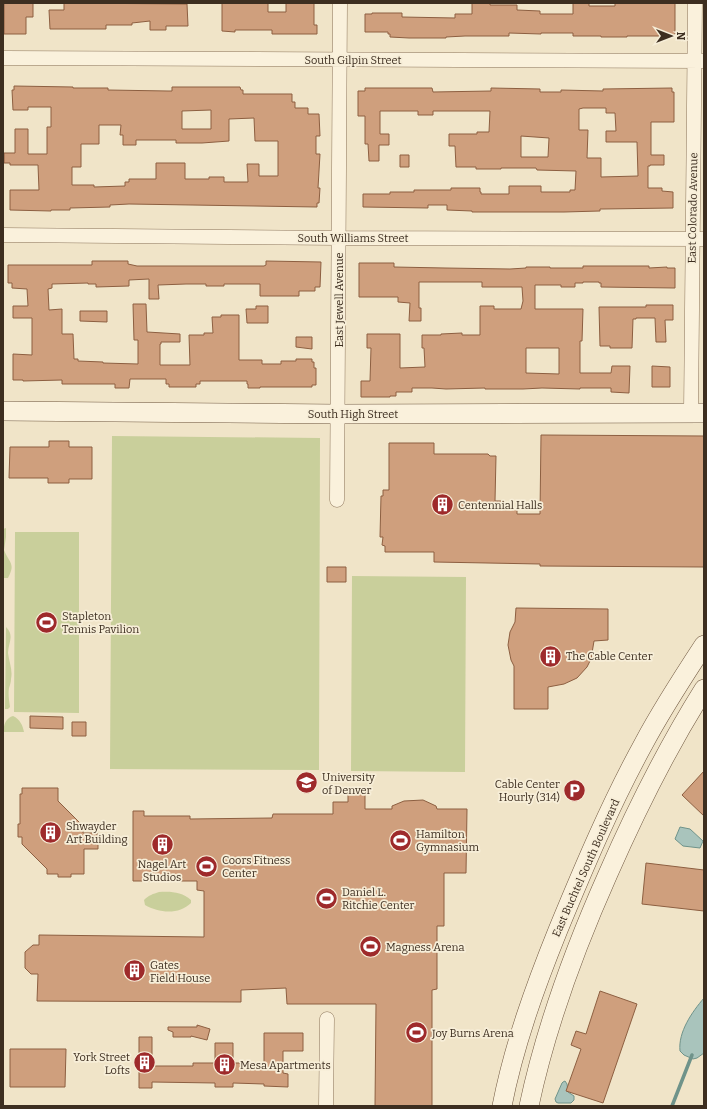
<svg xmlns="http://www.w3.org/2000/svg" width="707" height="1109" font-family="Bitter,serif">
	<rect width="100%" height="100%" fill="#f0e4c8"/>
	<path fill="#c9cf9b" d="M112,436L320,438L319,770L110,769Z
		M6,528V537L4,550C9,563 16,563 8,578H3V529Z
		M15,532H79V713L14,712Z
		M352,576L466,577L465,772L351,771Z
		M6,627C15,636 8,643 8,653C9,662 13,670 11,679C11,682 10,685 9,688C8,694 9,700 10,707L8,709H5Z
		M13,716C20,719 23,726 24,732H4C3,725 6,718 13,716Z
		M159,892C171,891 182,892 191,900V903C179,915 159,913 145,905L144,900C149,895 153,894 159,892Z"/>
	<path fill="#a9c4bc" stroke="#6f938a" d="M680,827L690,829L703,841L700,848L683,846L675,839Z
		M704,998V1053L697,1058L693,1059L684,1055L680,1051C678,1032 692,1012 704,998Z
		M565,1081L567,1084L568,1092L574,1096V1100L571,1103H558L556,1102L555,1099L562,1083L563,1082Z"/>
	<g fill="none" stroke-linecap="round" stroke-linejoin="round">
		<path stroke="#6f938a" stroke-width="3.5" d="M672,1106L692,1055"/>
	</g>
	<path fill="#cf9f7d" stroke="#8d5f41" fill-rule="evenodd" d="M4,3H33V17H26V34H4Z
		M64,3L187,4L188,26H166V30H150V21L132,23V25H106V29H50L49,10H64Z
		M222,3H268V12H286V3H314V25H317V34H272V30H235V32L222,31Z
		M472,3H490V5H517V10L540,11V14H573V3H589V6H615V3H675V35H671V36H627V37H601V36H573V33H541V34L509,33V36H465L446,37V38H409L390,37V34H388V32H365V14H372V13H402V17L455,18V14H472Z
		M14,86L73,87V88H108V90L168,91H172V87H240L241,90H243V94H292V102H295V108H308V114H319L320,136H316V154H320L318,188H320L319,203H317V207L129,204L110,205V207L70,208V210H51V211L10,210V190H39L38,165H10V163H4V153H15V129H28V154H47V127H51V107H28V110H13L12,90H14ZM211,110V129H182V111ZM254,118L255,141H278V176H259V164H247L248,182H224V177H209V179H185V163H156V179H129V182H125V186L94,187V185H72V167H81V144H99V125H121L120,135H123V145H136V140H176V143H202L229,141V119Z
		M365,88H432L433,92L491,91V88L540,89V92H561V90L603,91V89L672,88V92H674V122H651V155H664V165H650V166H648V188H662V191L673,192V208L603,209H600V211L564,212H472V211L447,210V205H428V208L363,207V194H390V192H414V190H451V188H480V192H481V194H509V186H541V192H570V190H575L576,171L537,170L536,168H501V169H476V167H456L455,146H449V134H477V132H489L490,111H433V115H418V111H380V134H389V145H379V161H369L368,144H365V116H358V91H365ZM583,108H606V113H615L616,131H606V142H637L638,176L601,177V158H587L588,130H579V109ZM521,136L549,138L548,157H521Z
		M400,155H409V167H400Z
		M92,261H128V264L137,266H264L266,265V261L321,262L320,287H315V291H299V296H260V284H224V286H206V284H186L158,285L159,299H149V279L129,280V286L96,287V284H88V283L52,284V288L48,289L49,310L62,309V334H73L74,359H78V361L103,362V363L138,364V340H134L133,304H146L147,332L180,334V342H161V344H160V365H190L189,335H204V333H213L212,317H221V315H239V360H262V364H281V361H296V359H312V362H314V368H316V385H312V387H260V388H248V384H247V381H200V384H196V387H169V384H166V379H130L129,388H115V384H62V380L23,381V380H13V354L32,355V318H13V306H28L27,289L12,288V283H8V265H92Z
		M359,263H394V267L445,268L510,269L526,268V267H550V268H583V266H649V268L667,267V268H675V288L601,287V283H599V282H583V283H575V287H561V285H535V309H583L582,341H580V373H611L612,366H630L629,393L611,392V388H580V389L542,388L523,389H485V388L446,389L432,388H412V392H396V396H390V397H361V381H370L371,348H367V334H400V368L425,367L424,348H422V335H441V334L462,333V335H480V306H494V309H521L523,301L522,287H482V282H419V308H421V321H409L410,303L398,302V297H359ZM526,348H559V374L526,373Z
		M646,305H673V320H665L666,342H656L655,318H636V319H633L632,348H610V346H600L599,307H646Z
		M256,306H268V323H247L246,309H256Z
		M80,311H107V322L80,321Z
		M296,337H312V349L296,347Z
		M652,366L670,367V387H652Z
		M541,435L704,436V567L540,566V564L434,562V552H385V546L382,545L383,537H380L381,496H383V490H389V443H434V454H488L490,456H496L495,501H504V509H517V514H540Z
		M49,441H69V447H92V479H69V483H48V478H9L10,447H49Z
		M327,567H346V582H327Z
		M516,608L608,609V640L594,641L591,659L587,667L577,678L564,684L548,687V709H514V666L511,660L508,645L510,632L515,622Z
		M30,716L63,717V729L30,728Z
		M72,722H86V736H72Z
		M704,771V816L682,795Z
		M22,788H58V801L83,826V833H97V838H98V849H84V874H71V877H58V874H47V869L22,844V837H18V824H20V794H22Z
		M348,788H365V809H392V806L404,801L423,800L436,806L437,809H467L466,873H444V926H437V989L432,990V1106H375L376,1004H287L286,988L241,990V1002L37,1001L38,974H31L25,968V952L33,945H39V935L204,937V891L197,890V881H133V811H144V816H190V819L272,818L273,814H333V802H348Z
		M646,863L704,870V911L642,904Z
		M600,991L637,1004L603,1103L566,1091L581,1049L571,1045L576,1031L586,1034Z
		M197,1025L210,1029L207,1040L191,1036V1037H173V1032L168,1030V1027H197Z
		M264,1033H303V1051H283V1073L288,1074V1087L264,1086V1084L233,1083V1087H215V1083L152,1082V1088H139V1037H152V1066H193V1063H215V1043H233V1063H264Z
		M10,1049H66L65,1087H10Z"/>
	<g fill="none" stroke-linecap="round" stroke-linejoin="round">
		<defs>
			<path id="street" d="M3,58L704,61
				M3,235L340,238L704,239
				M691,413L695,3
				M337,500L340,3
				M326,1106L327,1019"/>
			<path id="secondary" d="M3,411L338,414L704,413
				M502,1106C514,1045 535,987 558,930C584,867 611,803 644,743C662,709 683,677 704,645
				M529,1106C546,1026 575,948 608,874C636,810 667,748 704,689"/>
		</defs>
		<use href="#street" stroke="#8d765c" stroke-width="15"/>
		<use href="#secondary" stroke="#6f573f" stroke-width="20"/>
		<use href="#street" stroke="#faf1dc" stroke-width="14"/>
		<use href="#secondary" stroke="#faf1dc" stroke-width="19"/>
	</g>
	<defs>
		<symbol id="building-disc" viewBox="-11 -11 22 22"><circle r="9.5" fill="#9e2a2b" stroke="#f7eed8"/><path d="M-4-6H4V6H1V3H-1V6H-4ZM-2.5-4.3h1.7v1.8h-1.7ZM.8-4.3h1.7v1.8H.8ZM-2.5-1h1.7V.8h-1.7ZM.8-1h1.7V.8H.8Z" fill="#fff"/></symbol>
		<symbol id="stadium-disc" viewBox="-11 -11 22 22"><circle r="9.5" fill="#9e2a2b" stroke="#f7eed8"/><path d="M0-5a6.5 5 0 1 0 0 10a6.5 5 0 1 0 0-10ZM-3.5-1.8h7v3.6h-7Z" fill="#fff"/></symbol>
		<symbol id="university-disc" viewBox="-11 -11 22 22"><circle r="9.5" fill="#9e2a2b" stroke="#f7eed8"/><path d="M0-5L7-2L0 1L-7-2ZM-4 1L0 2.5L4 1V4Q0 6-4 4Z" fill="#fff"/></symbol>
		<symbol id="parking-disc" viewBox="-11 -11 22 22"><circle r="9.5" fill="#9e2a2b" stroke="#f7eed8"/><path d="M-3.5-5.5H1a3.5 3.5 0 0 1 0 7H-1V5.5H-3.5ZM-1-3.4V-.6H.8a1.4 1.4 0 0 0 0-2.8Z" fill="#fff"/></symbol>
	</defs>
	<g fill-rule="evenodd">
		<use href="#building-disc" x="430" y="492" width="25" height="25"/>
		<use href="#stadium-disc" x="34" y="610" width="25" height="25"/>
		<use href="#building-disc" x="538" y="644" width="25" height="25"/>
		<use href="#university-disc" x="294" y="770" width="25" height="25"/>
		<use href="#parking-disc" x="562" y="778" width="25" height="25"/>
		<use href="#building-disc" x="38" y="820" width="25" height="25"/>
		<use href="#stadium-disc" x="388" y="828" width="25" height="25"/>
		<use href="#building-disc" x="150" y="832" width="25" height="25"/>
		<use href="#stadium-disc" x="194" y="854" width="25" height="25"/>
		<use href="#stadium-disc" x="314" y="886" width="25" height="25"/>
		<use href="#stadium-disc" x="358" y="934" width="25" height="25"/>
		<use href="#building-disc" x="122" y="958" width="25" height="25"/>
		<use href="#stadium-disc" x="404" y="1020" width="25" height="25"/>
		<use href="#building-disc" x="132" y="1050" width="25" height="25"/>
		<use href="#building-disc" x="212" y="1052" width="25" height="25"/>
	</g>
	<g text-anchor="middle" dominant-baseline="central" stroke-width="3.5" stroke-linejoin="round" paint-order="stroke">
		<g font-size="11" fill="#3d2e20" stroke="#f7eed8">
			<text x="353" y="60">South Gilpin Street</text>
			<text transform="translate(693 208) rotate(-89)">East Colorado Avenue</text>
			<text x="353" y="238">South Williams Street</text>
			<text transform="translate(339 300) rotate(-90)">East Jewell Avenue</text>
			<text x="353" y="414">South High Street</text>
			<text transform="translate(586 868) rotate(-66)">East Buchtel South Boulevard</text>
		</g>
		<g font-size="11" fill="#3d2e20" stroke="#f7eed8" text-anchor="start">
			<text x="458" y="505">Centennial Halls</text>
			<text x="62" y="616">Stapleton<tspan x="62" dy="13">Tennis Pavilion</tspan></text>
			<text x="566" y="656">The Cable Center</text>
			<text x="322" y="777">University<tspan x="322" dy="13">of Denver</tspan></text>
			<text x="560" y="784" text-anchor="end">Cable Center<tspan x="560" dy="13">Hourly (314)</tspan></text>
			<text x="66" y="826">Shwayder<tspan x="66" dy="13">Art Building</tspan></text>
			<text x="416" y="834">Hamilton<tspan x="416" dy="13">Gymnasium</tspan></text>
			<text x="222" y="860">Coors Fitness<tspan x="222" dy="13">Center</tspan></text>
			<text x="162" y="864" text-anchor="middle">Nagel Art<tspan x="162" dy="13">Studios</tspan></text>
			<text x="342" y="892">Daniel L.<tspan x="342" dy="13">Ritchie Center</tspan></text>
			<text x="386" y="947">Magness Arena</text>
			<text x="150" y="965">Gates<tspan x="150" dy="13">Field House</tspan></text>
			<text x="432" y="1033">Joy Burns Arena</text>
			<text x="130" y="1057" text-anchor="end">York Street<tspan x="130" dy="13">Lofts</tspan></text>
			<text x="240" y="1065">Mesa Apartments</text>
		</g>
	</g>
	<rect width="707" height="1109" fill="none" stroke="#3d2e20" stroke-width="8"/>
	<g transform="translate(671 36) rotate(90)" stroke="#f7eed8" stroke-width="3" paint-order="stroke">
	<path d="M0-3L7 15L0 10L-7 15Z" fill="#3d2e20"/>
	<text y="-6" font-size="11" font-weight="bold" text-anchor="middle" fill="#3d2e20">N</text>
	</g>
</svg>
